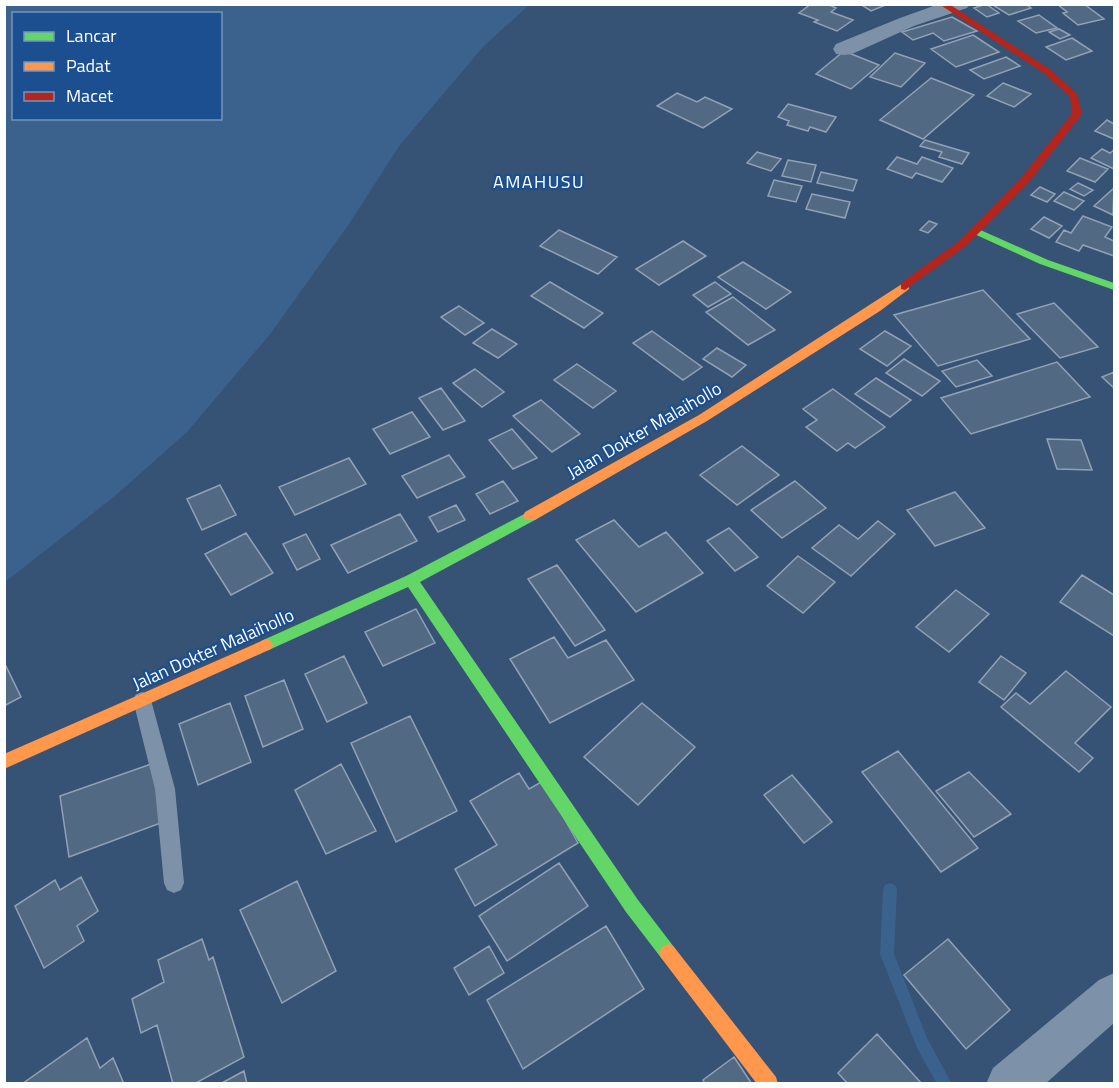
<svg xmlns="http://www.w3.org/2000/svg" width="1119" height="1088" font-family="'Titillium Web',sans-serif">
	<rect width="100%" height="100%" fill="#365274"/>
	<path fill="#3b618d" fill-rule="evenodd" d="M5,4L529,5L483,47L400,145L349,224L271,333L187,432L115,496L5,582ZM14,14H220V118H14Z"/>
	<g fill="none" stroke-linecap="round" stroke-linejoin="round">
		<path fill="#3b618d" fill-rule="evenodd" d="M890,883L895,885L897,890L894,954L927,1038L952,1084H937L917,1048L880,954L883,890L885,885Z"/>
	</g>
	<path fill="#526984" stroke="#92a2b6" stroke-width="1.5" d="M811,4H827L836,8L831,12L853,20L837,31L814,22L818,20L799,13Z
		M860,4H888L871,11Z
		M986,4L999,13L987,17L974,8Z
		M991,4H1025L1031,8L1009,15Z
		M1057,4H1084L1104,19L1078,25L1063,13L1067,12Z
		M1039,15L1057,28L1036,33L1018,21Z
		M952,17L977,31L944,41L933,33L913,40L902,32Z
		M1059,29L1070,35L1060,39L1049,32Z
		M973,35L999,52L956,67L931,49Z
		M1072,38L1092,51L1066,60L1046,47Z
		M844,51L879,65L851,89L816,74Z
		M895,53L925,63L901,87L870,77Z
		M1006,57L1020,66L984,79L970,70Z
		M931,78L974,95L923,139L880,120Z
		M1003,83L1031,94L1014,107L987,96Z
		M677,93L697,102L705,97L732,109L703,128L657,106Z
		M788,104L836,117L826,132L810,127L808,131L787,125L789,121L778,117Z
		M1107,120L1114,124V139L1095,131Z
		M925,140L945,146L969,153L962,164L939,157L942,152L920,146Z
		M1102,149L1110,153L1114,150V169L1091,158Z
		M757,152L781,159L771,171L747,163Z
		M897,157L917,164L922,157L953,168L942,182L916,173L912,178L887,169Z
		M1080,158L1108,169L1095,182L1067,171Z
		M788,160L816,165L811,182L782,176Z
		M821,172L857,180L853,191L817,183Z
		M774,180L802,186L796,202L768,196Z
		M1078,183L1093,190L1084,196L1070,189Z
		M1040,187L1055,194L1047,202L1031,195Z
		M1114,188L1113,215L1094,206Z
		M1064,192L1084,201L1074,210L1054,201Z
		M812,194L850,202L845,218L806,209Z
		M1083,216L1112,227L1105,237L1114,241V256L1083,245L1079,251L1056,242L1064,230L1071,233Z
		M1044,217L1062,226L1049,238L1031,229Z
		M929,221L937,224L928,233L920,230Z
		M559,230L617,257L598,274L540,246Z
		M683,241L706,256L659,285L636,269Z
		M743,262L791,292L766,309L718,277Z
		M550,282L603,313L584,328L531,296Z
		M715,282L731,294L708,307L693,295Z
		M983,290L1030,339L938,366L894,315Z
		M733,297L775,330L748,345L706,312Z
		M1054,303L1098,347L1060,358L1017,314Z
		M459,306L484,323L465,335L441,317Z
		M492,329L517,344L498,358L473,343Z
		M652,331L702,367L683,380L633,343Z
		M885,331L911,346L887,366L860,349Z
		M717,348L746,365L732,377L703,359Z
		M904,359L940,381L922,396L886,373Z
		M977,360L992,376L956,387L942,371Z
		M1057,362L1090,397L971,434L941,398Z
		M577,364L616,391L593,408L554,380Z
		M475,369L504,392L482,407L453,383Z
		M1114,372V388L1102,377Z
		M876,378L911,400L890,417L855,394Z
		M441,388L465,421L443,430L419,398Z
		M833,389L885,427L855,448L848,443L837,451L806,427L817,420L803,409Z
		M541,400L580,434L552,452L513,416Z
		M412,412L430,437L390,454L373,429Z
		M512,429L537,458L513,469L489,440Z
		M1047,439L1081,440L1092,470L1057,469Z
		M742,446L779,475L737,505L700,475Z
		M449,455L465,477L417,498L402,476Z
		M349,458L366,484L295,515L279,487Z
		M503,481L518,501L490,514L476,494Z
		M795,481L826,508L782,538L751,510Z
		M220,485L236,515L202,530L187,499Z
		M955,492L985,528L935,546L907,510Z
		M456,505L465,520L438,532L429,517Z
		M400,514L417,541L348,573L331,545Z
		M614,520L639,547L666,532L703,573L636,612L576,540Z
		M878,521L895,534L851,576L812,548L839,525L858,539Z
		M729,528L758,557L735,571L707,541Z
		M246,533L273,573L231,595L205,554Z
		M306,534L320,559L297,570L283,544Z
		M798,556L835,582L803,613L767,586Z
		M557,565L605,630L575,646L528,579Z
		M1082,575L1114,595V636L1060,602Z
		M956,590L989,614L949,652L916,627Z
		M416,609L435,643L383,666L365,632Z
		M554,637L568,658L606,640L634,680L550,723L510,659Z
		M344,656L367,703L327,722L305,674Z
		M1001,656L1026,673L1004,700L979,682Z
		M4,662L21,697L4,706Z
		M1066,671L1111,707L1075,743L1093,758L1079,772L1001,707L1016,693L1030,704Z
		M284,680L303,729L263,747L245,696Z
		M230,703L251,762L198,785L179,724Z
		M642,703L695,747L638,805L584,757Z
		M410,716L457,811L396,842L351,743Z
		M898,751L978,848L941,872L862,772Z
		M154,763L166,821L69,857L60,796Z
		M341,764L376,831L326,854L295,790Z
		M969,772L1011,814L974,837L936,791Z
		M519,773L529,789L543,781L578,843L475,906L455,869L497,845L470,801Z
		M792,775L832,822L804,843L764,795Z
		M559,863L588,906L507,961L479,916Z
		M81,877L98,911L77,926L84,941L44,968L15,906L55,880L60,890Z
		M297,881L336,971L282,1003L240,910Z
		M606,926L644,989L523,1069L487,1000Z
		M202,939L209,960L213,957L244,1057L194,1084H173L157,1025L141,1033L132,999L164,982L158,960Z
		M948,939L1010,1010L966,1049L904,975Z
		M489,946L504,973L469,995L454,968Z
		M877,1034L922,1084H848L838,1073Z
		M87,1038L100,1068L113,1058L124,1084H22Z
		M734,1057L752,1084H705L703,1080Z
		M244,1071L247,1084H220Z"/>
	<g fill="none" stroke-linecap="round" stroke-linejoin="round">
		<path fill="#7d92a8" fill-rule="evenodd" d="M142,692L148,694L151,700L175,789L184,883L181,890L174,893L167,890L164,883L155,789L133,700L136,694Z"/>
		<path fill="#7d92a8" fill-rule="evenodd" d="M939,4H970L967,8L914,26L852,54L844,55L836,54L833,49L836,44L900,18Z
			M1114,973V1023L1045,1084H986L993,1068L1099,980Z"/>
		<path fill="#63d668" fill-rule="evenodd" d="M976,228L1048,260L1114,283V290L1040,264L972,233L971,231Z
			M530,511L535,512L537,516L535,520L420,582L638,900L674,947L677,953L674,959L668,962L662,959L626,912L408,587L271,649L266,651L261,649L259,645L261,641L406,576Z"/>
		<path fill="#ff974d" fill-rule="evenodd" d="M905,282L909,283V289L880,311L707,421L535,520H525L523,516L525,512L699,415Z
			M266,639L271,641L273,645L271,649L4,769V754Z
			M668,944L674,947L776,1077L778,1084H757L662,959L659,953L662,947Z"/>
		<path fill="#b3261e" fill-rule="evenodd" d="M939,4H949L1051,70L1077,94L1082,114L1030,181L966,246L905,290L901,289V283L958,242L1022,177L1072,114L1070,97L1045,74Z"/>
	</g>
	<g text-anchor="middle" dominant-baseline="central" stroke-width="4.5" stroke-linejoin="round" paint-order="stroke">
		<g font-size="18" letter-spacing="1.5" fill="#fff" stroke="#1b4f8f">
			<text x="539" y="181">AMAHUSU</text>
		</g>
		<g font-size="18" fill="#fff" stroke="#1b4f8f">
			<text transform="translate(644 430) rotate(-30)">Jalan Dokter Malaihollo</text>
			<text transform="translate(213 649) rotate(-24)">Jalan Dokter Malaihollo</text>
		</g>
	</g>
	<rect width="1119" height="1088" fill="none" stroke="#ffffff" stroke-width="12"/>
	<rect x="12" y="12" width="210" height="108" fill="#1b4f8f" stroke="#7695bc" stroke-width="1.5"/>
	<rect x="24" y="32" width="30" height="9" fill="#63d668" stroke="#7695bc" stroke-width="1.5"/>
	<text x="66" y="42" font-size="18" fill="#ffffff">Lancar</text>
	<rect x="24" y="62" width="30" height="9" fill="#ff974d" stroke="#7695bc" stroke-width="1.5"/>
	<text x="66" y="72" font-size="18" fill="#ffffff">Padat</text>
	<rect x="24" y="92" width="30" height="9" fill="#b3261e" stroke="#7695bc" stroke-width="1.5"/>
	<text x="66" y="102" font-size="18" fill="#ffffff">Macet</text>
</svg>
